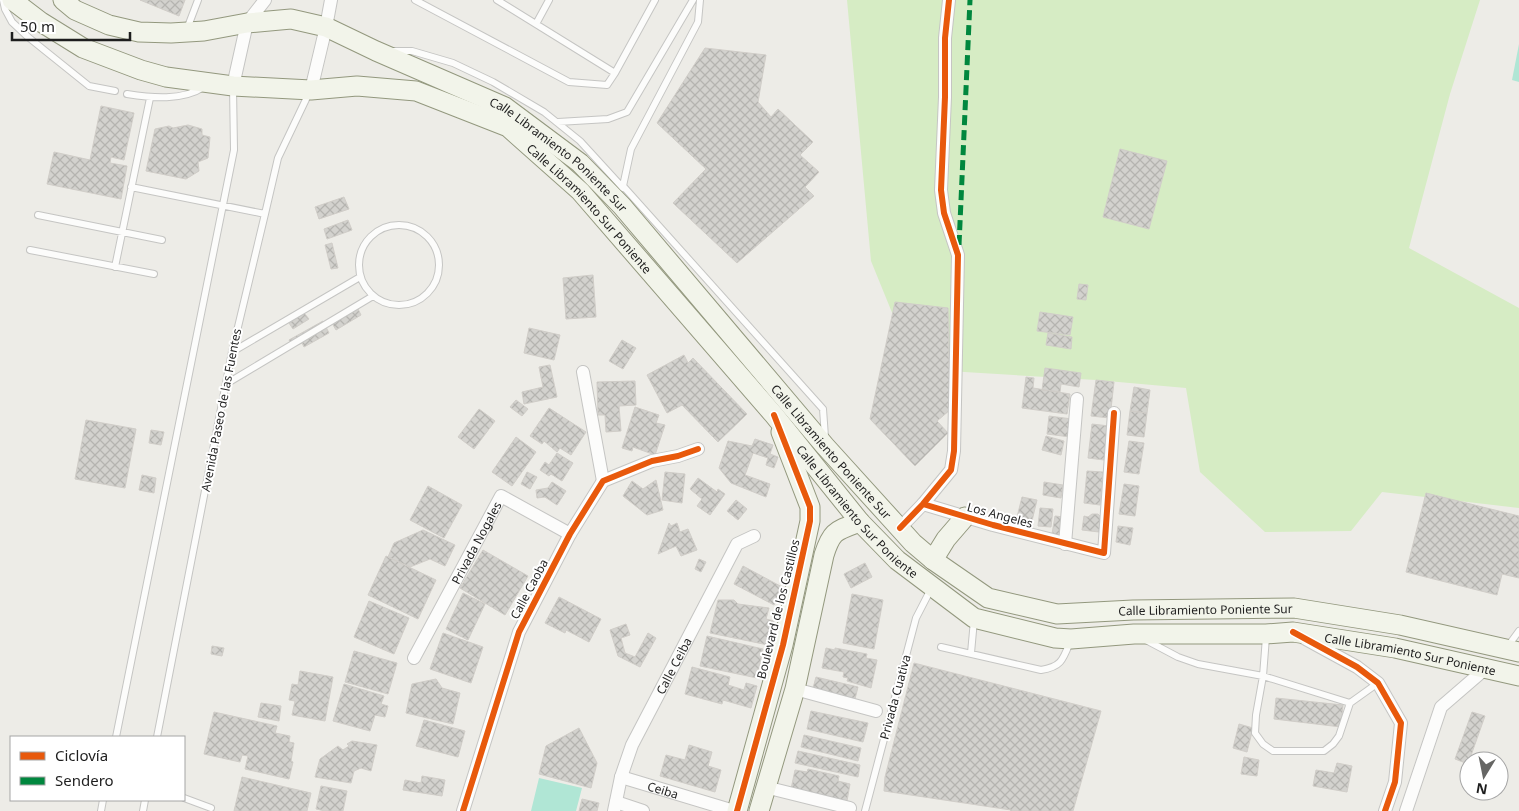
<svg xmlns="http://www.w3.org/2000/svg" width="1519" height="811" font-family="'Noto Sans',sans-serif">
	<defs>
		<pattern id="building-cross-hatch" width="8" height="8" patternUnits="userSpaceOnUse" patternTransform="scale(1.25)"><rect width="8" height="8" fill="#d3d2ce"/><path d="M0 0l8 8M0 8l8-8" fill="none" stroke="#b5b4b0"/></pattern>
	</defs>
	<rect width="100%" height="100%" fill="#edece7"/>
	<path fill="#d6ecc4" d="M847,0H1480L1450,94L1409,248L1519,308V508L1382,492L1351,531L1265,532L1200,472L1186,388L1096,380L915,369L871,261Z"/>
	<path fill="#b0e6d5" d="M1519,44V82L1512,80Z
		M539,778L582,788L576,811H531Z"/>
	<path fill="url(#building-cross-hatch)" stroke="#d0cdc8" d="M140,0H185L179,16Z
		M705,48L766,55L758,102L771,117L778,109L813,142L800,155L819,172L805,187L814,196L737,263L673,203L706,169L657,123Z
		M101,106L134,113L124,160L111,157L110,163L127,166L121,199L47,184L54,152L90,160Z
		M188,125L202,129V135L210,137L208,158L198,162L199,171L186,179L146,171L155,129L169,126L173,128Z
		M1120,149L1167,161L1149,229L1103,217Z
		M344,197L349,209L319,219L315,207Z
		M348,220L352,230L327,239L324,229Z
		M332,243L338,268L331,269L325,245Z
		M593,275L596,317L566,319L563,278Z
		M1079,284L1088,285L1086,300L1077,299Z
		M895,302L948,308L950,410L937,421L948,433L915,466L870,419Z
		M358,309L361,315L336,330L332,323Z
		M1040,312L1073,317L1070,335L1037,331Z
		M304,313L309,319L293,329L289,323Z
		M323,321L329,333L304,347L302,343L293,347L289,340Z
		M529,328L560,335L554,360L524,353Z
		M1048,333L1072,337L1071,349L1046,345Z
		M622,340L636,348L623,369L609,361Z
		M684,355L688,363L693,358L747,414L718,442L682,405L667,413L647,375Z
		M550,365L557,397L524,404L522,392L543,387L539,367Z
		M1045,368L1081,373L1079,387L1061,384L1060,392L1042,390Z
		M1026,377L1034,378L1033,388L1070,394L1067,414L1022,408Z
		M1096,380L1114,382L1110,418L1091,416Z
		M635,381L636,405L619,406L621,431L606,432L605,415H598L597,382Z
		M1134,387L1150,390L1147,413L1130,411Z
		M516,400L528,409L522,416L510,407Z
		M635,407L659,415L656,423L665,425L655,455L633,447L632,451L622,448Z
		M549,408L586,432L571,455L560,448L557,452L544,441L542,444L530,436Z
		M479,409L495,421L474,449L458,437Z
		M1130,411L1147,413L1144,437L1127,435Z
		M1049,416L1072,419L1070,437L1047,434Z
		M86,420L136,429L125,488L75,479Z
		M1092,424L1109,426L1104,460L1088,458Z
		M151,430L164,432L161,445L149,443Z
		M1046,436L1064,441L1061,455L1042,450Z
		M516,437L536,452L512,486L492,472Z
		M755,439L773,445L770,454L778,457L774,468L766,465L768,458L753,453L745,475L770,484L766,497L731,483L719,468L728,441L752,446Z
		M1129,441L1144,443L1139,474L1124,472Z
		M557,453L573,463L562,481L551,474L549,476L540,470L545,462L549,465Z
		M1087,471L1103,472L1100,505L1084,503Z
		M527,472L537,477L530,489L521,484Z
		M665,472L685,474L682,503L662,500Z
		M142,475L156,478L154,493L139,490Z
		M698,478L717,492L718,489L725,494L710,515L697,506L702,499L690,489Z
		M656,480L663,510L647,515L623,496L632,481L643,489Z
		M552,482L566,491L557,505L545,497L537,498L536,490L548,488Z
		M1044,482L1063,485L1061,498L1043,495Z
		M1124,484L1139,486L1135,516L1119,514Z
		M428,486L462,505L444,538L410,520Z
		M1426,493L1519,516V578L1502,574L1497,595L1406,572Z
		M1022,497L1037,500L1031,525L1016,521Z
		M736,500L747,509L738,520L727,511Z
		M1040,508L1053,509L1051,527L1038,526Z
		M1092,514H1098L1101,517L1099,532L1082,530L1084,516L1088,517Z
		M1055,516L1064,517L1061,536L1052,534Z
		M669,523L671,526L677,523L680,532L688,529L697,550L681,556L676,546L658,554Z
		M1118,526L1133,528L1130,545L1116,542Z
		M423,530L455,545L445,566L430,559L410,567L388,557L394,543Z
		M483,550L528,576L505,615L460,588Z
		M386,556L436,580L418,619L368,595Z
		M699,559L706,562L701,572L695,569Z
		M865,563L872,577L851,588L844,574Z
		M743,566L784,588L774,605L734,584Z
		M463,593L485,604L468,640L446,629Z
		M852,594L883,600L874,649L843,643Z
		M559,597L601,619L589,642L566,630L565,633L545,623Z
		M718,600H734L738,604L769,608L766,619L774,621L768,645L710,633Z
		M369,601L409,618L394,654L354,637Z
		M626,624L630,635L621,638L625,653L635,657L648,633L656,638L640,667L618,656L610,630Z
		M443,633L483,647L471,683L430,669Z
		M707,636L763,649L757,678L700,666Z
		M212,646L224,648L222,656L211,654Z
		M826,648L835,650V648L867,654L866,658L877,660L871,688L847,681L848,678L843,677L844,672L822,668Z
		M354,651L397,663L388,694L345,682Z
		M914,663L1101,711L1073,811H1010L1011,810L884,791L885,777Z
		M692,667L730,677L728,685L744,690L746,683L757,686L751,708L723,700L722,704L685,694Z
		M300,671L333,677L325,721L292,715L295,701L289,700L292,684L298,685Z
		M816,677L858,687L855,699L813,688Z
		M436,679L442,688L460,693L453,724L406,713L412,684Z
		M344,684L384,696L381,704L388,706L385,717L375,715L370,731L333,721Z
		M1276,698L1343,705L1341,727L1274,719Z
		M261,703L281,706L279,721L258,717Z
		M811,711L868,723L863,742L807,729Z
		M214,712L277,726L275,733L290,736L289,742L294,743L291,761L293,762L289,779L245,769L248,756L242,755L240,762L204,754Z
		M1472,712L1485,716L1468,764L1455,759Z
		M424,720L465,731L458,757L416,746Z
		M1239,724L1253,728L1247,752L1233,748Z
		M579,728L597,763L591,788L539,774L546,746Z
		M804,735L861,748L858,761L801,747Z
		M352,741L377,745L371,771L361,768L354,771L351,783L315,777L320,759L338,746L343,750L349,746L347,744Z
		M689,745L712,752L708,766L721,770L715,792L660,776L666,755L685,760Z
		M798,751L860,765L858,777L795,763Z
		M1244,757L1259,760L1257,776L1241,774Z
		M1337,763L1352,766L1347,792L1313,786L1316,770L1334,773Z
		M808,769L839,776L838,781L850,784L847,801L791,789L795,770L807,772Z
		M422,776L445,780L442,796L403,790L405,780L421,783Z
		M242,777L311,793L307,811H234Z
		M321,786L347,791L343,811H325L316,809Z
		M582,799L599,803L597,811H579Z"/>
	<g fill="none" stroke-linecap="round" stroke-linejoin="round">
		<defs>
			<path id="lane" d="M3,0L5,9L12,22L28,37L89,86L115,91
				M415,0L569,82L607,85L615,73L655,0
				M497,0L615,73
				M700,0L698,22L631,149L623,186L823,409L825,437
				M536,24L549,0
				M187,29L198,0
				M393,51H412L453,63L493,82L544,112L580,141L623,188
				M127,94C152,98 182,101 204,87
				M558,122L608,119L627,112L693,0
				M131,187L265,214
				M38,215L162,240
				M359 265a40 40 0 1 1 80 0a40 40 0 1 1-80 0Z
				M30,250L154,274
				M115,267L150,98
				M232,352L360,277
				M226,384L373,296
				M1266,637L1263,676L1256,715L1255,733L1263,744L1273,751H1324L1333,744L1339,736L1350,703L1378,683
				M1144,639L1178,657L1198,664L1263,676L1350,703
				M1508,646L1519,631
				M941,647L1041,670C1061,667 1063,660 1070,642
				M971,653L974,620
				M116,737L234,150L233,87
				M157,737L232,352L265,214L278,158L309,93
				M184,798L211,808
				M101,811L103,800
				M143,811L145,800
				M865,811L916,618L932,587"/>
			<g id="street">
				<path d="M233,86L247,23L265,0"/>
				<path d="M311,90L326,27L331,0"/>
				<path d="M583,372L603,481"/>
				<path d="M923,504L993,525L1104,553L1114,413"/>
				<path d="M900,528L923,504L951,470L954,451L958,255L944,213L941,190L945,97V38L949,0"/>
				<path d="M1065,544L1077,399"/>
				<path d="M1304,638L1357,667L1378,683L1401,723L1395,782L1385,811"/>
				<path id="s1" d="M414,658L501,496L570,534"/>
				<path d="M795,689L876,711"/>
				<path id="s2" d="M621,777L734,811"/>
				<path d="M765,787L850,808"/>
				<path d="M616,802L643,811"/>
				<path d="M463,811L519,632L570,534L603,481L652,461L678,456L698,449"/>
				<path id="s3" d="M614,811L621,777L632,745L737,544L754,536"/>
				<path d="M1406,811L1441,707L1485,669"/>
			</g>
			<g id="secondary">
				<path id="s4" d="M12,0L41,22L83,48L141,70L166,77L233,86L311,90L357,86L416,91L508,127L580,191L774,415L860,522L897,560L974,618L1055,638L1071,639L1134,634H1266L1293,632L1395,648L1519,676"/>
				<path id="s5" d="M63,0L75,10L109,25L139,32L171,33L204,31L247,23L291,19L326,27L376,51L505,107L580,163L622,206L825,446L913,543L933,560L988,598L1057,614L1133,610L1294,608L1400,625L1519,652"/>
				<path d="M933,560L946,539L965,517"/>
				<path d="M737,811L783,645L810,521V507L781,432"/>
				<path d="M759,811L795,689L824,555C832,530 836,531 860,522"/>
			</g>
		</defs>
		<use href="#lane" stroke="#c5c5c3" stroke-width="8"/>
		<use href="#street" stroke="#c5c5c3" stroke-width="14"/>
		<use href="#secondary" stroke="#93987e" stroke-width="21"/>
		<use href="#lane" stroke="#fcfcfb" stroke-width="6"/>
		<use href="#street" stroke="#fcfcfb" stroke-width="12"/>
		<use href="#secondary" stroke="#f2f4ea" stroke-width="19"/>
		<path stroke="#00873e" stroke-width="5" stroke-dasharray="10 5" stroke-linecap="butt" d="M959,245L970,0"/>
		<defs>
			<path id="cycleway" d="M923,504L993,525L1104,553L1114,413
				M900,528L923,504L951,470L954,451L958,255L944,213L941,190L945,97V38L949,0
				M1293,632L1357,667L1378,683L1401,723L1395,782L1385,811
				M463,811L519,632L570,534L603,481L652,461L678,456L698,449
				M737,811L783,645L810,521V507L774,415"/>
		</defs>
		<use href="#cycleway" stroke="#fff" stroke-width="9"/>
		<use href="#cycleway" stroke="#e8590c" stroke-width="6"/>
	</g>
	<g text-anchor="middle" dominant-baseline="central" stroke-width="4" stroke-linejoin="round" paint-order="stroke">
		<g font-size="12" fill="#1e1e1e" stroke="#fff">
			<text stroke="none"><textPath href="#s5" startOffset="540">Calle Libramiento Poniente Sur</textPath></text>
			<text stroke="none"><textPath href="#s4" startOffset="639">Calle Libramiento Sur Poniente</textPath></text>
			<text transform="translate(221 410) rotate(-79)">Avenida Paseo de las Fuentes</text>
			<text stroke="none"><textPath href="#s5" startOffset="945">Calle Libramiento Poniente Sur</textPath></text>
			<text stroke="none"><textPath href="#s4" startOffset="1044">Calle Libramiento Sur Poniente</textPath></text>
			<text transform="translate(1000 515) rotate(15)">Los Angeles</text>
			<text stroke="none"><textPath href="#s1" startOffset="131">Privada Nogales</textPath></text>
			<text transform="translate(529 589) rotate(-62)">Calle Caoba</text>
			<text transform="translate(778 609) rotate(-76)">Boulevard de los Castillos</text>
			<text stroke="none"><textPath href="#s5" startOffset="1380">Calle Libramiento Poniente Sur</textPath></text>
			<text stroke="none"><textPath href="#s4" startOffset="1644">Calle Libramiento Sur Poniente</textPath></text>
			<text stroke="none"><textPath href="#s3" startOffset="158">Calle Ceiba</textPath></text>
			<text transform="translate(895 697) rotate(-75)">Privada Cuativa</text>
			<text stroke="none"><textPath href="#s2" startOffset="44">Ceiba</textPath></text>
		</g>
	</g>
	<rect x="10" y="736" width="175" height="65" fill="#ffffff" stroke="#a5a5a5"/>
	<rect x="20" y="752" width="25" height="8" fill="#e8590c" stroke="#a5a5a5"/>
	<text x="55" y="761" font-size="15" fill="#1e1e1e">Ciclovía</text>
	<rect x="20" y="777" width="25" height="8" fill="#00873e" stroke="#a5a5a5"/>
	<text x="55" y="786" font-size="15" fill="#1e1e1e">Sendero</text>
	<g transform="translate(1484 776) rotate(190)"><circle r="24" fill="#ffffff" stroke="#a5a5a5"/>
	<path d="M0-4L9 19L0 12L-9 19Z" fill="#666664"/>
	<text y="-8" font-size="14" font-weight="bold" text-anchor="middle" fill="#1e1e1e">N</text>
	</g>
	<path d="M12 32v8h118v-8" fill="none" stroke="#1e1e1e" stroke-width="2.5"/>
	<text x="20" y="32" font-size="15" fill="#1e1e1e" stroke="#ffffff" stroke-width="4" paint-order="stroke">50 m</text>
</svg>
